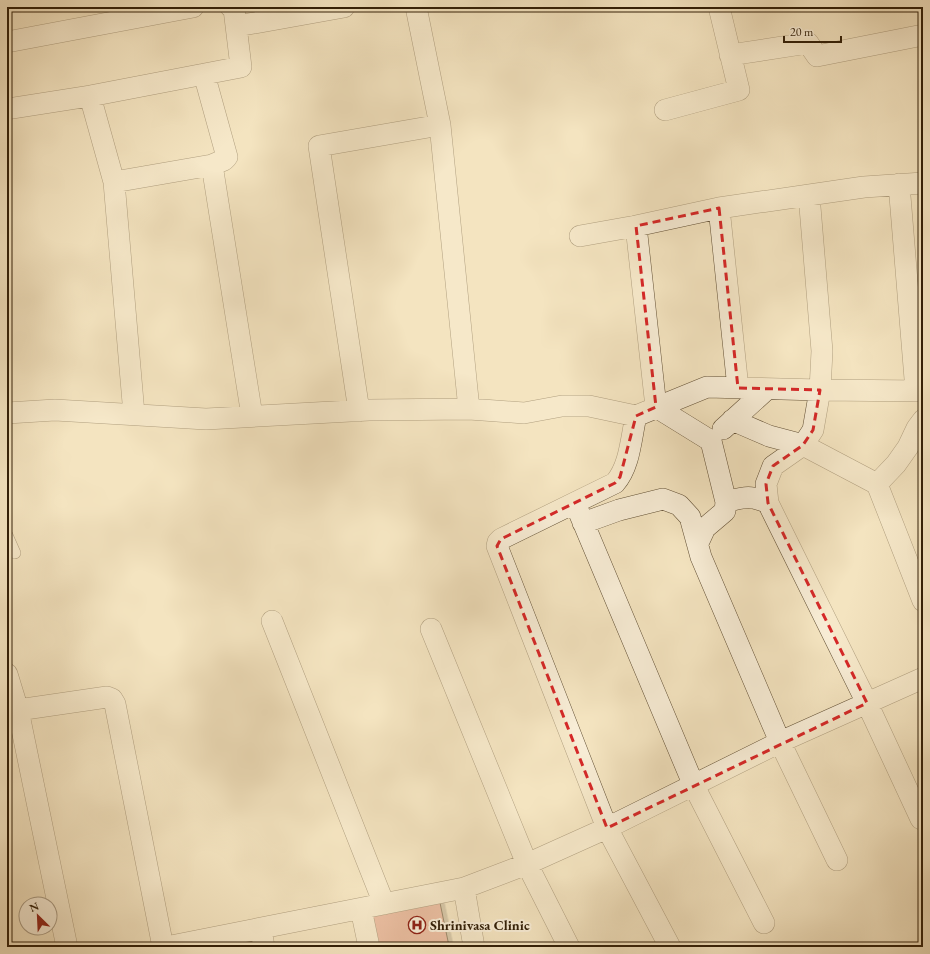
<svg xmlns="http://www.w3.org/2000/svg" width="930" height="954" font-family="'EB Garamond',serif">
	<defs>
		<filter id="shadow"><feDropShadow dx="3.5" dy="-3.5" stdDeviation="0" flood-color="#0004"/></filter>
	</defs>
	<rect width="100%" height="100%" fill="#f4e4c0"/>
	<filter id="stains"><feTurbulence type="fractalNoise" baseFrequency=".005" numOctaves="4"/><feColorMatrix values="0 0 0 0 .2 0 0 0 0 .09 0 0 0 0 .02 0 0 0 .5 -.17"/></filter>
	<radialGradient id="worn" r=".72"><stop offset=".6" stop-color="#630" stop-opacity="0"/><stop offset="1" stop-color="#630" stop-opacity=".3"/></radialGradient>
	<path fill="#e0937e" stroke="#321f07" filter="url(#shadow)" d="M439,898L449,946L443,947H374L368,913Z"/>
	<g fill="none" stroke-linecap="round" stroke-linejoin="round">
		<defs>
			<path id="service" d="M7,535L15,553"/>
			<path id="minor" d="M416,7L440,125
				M237,26L344,7
				M7,42L193,7
				M730,55L808,43L817,56L923,35
				M90,96L114,182L134,414
				M7,109L90,96L241,67L234,9L231,7
				M665,110L739,90L719,7
				M212,165L252,416
				M114,182L212,165L224,160L227,157L204,74
				M899,184L916,391
				M809,195L822,351L820,390L813,430L803,445L773,466L766,484L768,503L867,703L921,819
				M719,208L738,388
				M636,226L656,407L711,441L726,502L725,511L705,528L698,543
				M580,236L636,226L719,208L864,187L923,183
				M359,411L319,146L440,125L469,409
				M7,413L55,410L206,419L369,410L469,409L524,413L562,406H589L636,416L707,387L820,390L923,391
				M636,416C631,438 630,466 615,483L501,539L498,542L497,546L607,828L670,947
				M732,420L769,436L803,445L877,484L923,601
				M723,429L767,389
				M877,484L896,464L908,447L917,428L923,420
				M726,502C745,497 750,495 768,503
				M578,510L694,786L764,923
				M583,523L619,510L663,499L679,505L690,517L701,557L780,742L837,860
				M272,621L384,904
				M431,629L527,864L569,947
				M7,674L18,710L67,947
				M18,710L107,697L112,699L115,704L163,947
				M464,888L474,947
				M361,909L369,947
				M261,929L264,947
				M166,947L464,888L527,864L607,828L780,742L923,678"/>
		</defs>
		<use href="#service" stroke="#625035" stroke-width="12"/>
		<use href="#minor" stroke="#625035" stroke-width="22"/>
		<use href="#service" stroke="#f8edd6" stroke-width="11"/>
		<use href="#minor" stroke="#f8edd6" stroke-width="21"/>
	</g>
	<path d="M0 0H930V954H0ZM719,208L738,388L820,390L813,430L803,445L773,466L766,484L768,503L867,703L607,828L497,546L501,539L615,483L620,477L636,416L656,407L636,226Z" fill="#f4e4c0" fill-opacity=".55" fill-rule="evenodd"/>
	<path fill="none" stroke="#d62828" stroke-width="3" stroke-dasharray="8 5" stroke-linejoin="round" d="M719,208L738,388L820,390L813,430L803,445L773,466L766,484L768,503L867,703L607,828L497,546L501,539L615,483L620,477L636,416L656,407L636,226Z"/>
	<defs>
		<symbol id="hospital-ring" viewBox="-11 -11 22 22"><circle r="9.5" fill="#f8edd6" stroke="#8f2418" stroke-width="1.5"/><path d="M-5-5h3v3.5h4V-5h3V5h-3V1.5h-4V5h-3Z" fill="#8f2418"/></symbol>
	</defs>
	<g fill-rule="evenodd">
		<use href="#hospital-ring" x="407" y="915" width="20" height="20"/>
	</g>
	<g text-anchor="middle" dominant-baseline="central" stroke-width="4" stroke-linejoin="round" paint-order="stroke">
		<g font-size="14" font-weight="bold" fill="#321f07" stroke="#f8edd6" text-anchor="start">
			<text x="430" y="925">Shrinivasa Clinic</text>
		</g>
	</g>
	<rect width="930" height="954" fill="none" stroke="#f4e4c0" stroke-width="24"/>
	<rect x="8" y="8" width="914" height="938" fill="none" stroke="#321f07" stroke-width="2"/>
	<rect x="12" y="12" width="906" height="930" fill="none" stroke="#321f07"/>
	<g transform="translate(38 916) rotate(336)"><circle r="19" fill="#f8edd6" stroke="#a99b83"/>
	<path d="M0-3L7 15L0 10L-7 15Z" fill="#8f2418"/>
	<text y="-6" font-size="11" font-weight="bold" text-anchor="middle" fill="#321f07">N</text>
	</g>
	<path d="M784 36v6h57v-6" fill="none" stroke="#321f07" stroke-width="2"/>
	<text x="790" y="36" font-size="12" fill="#321f07" stroke="#f8edd6" stroke-width="3" paint-order="stroke">20 m</text>
	<rect width="100%" height="100%" filter="url(#stains)"/>
	<rect width="100%" height="100%" fill="url(#worn)"/>
</svg>
